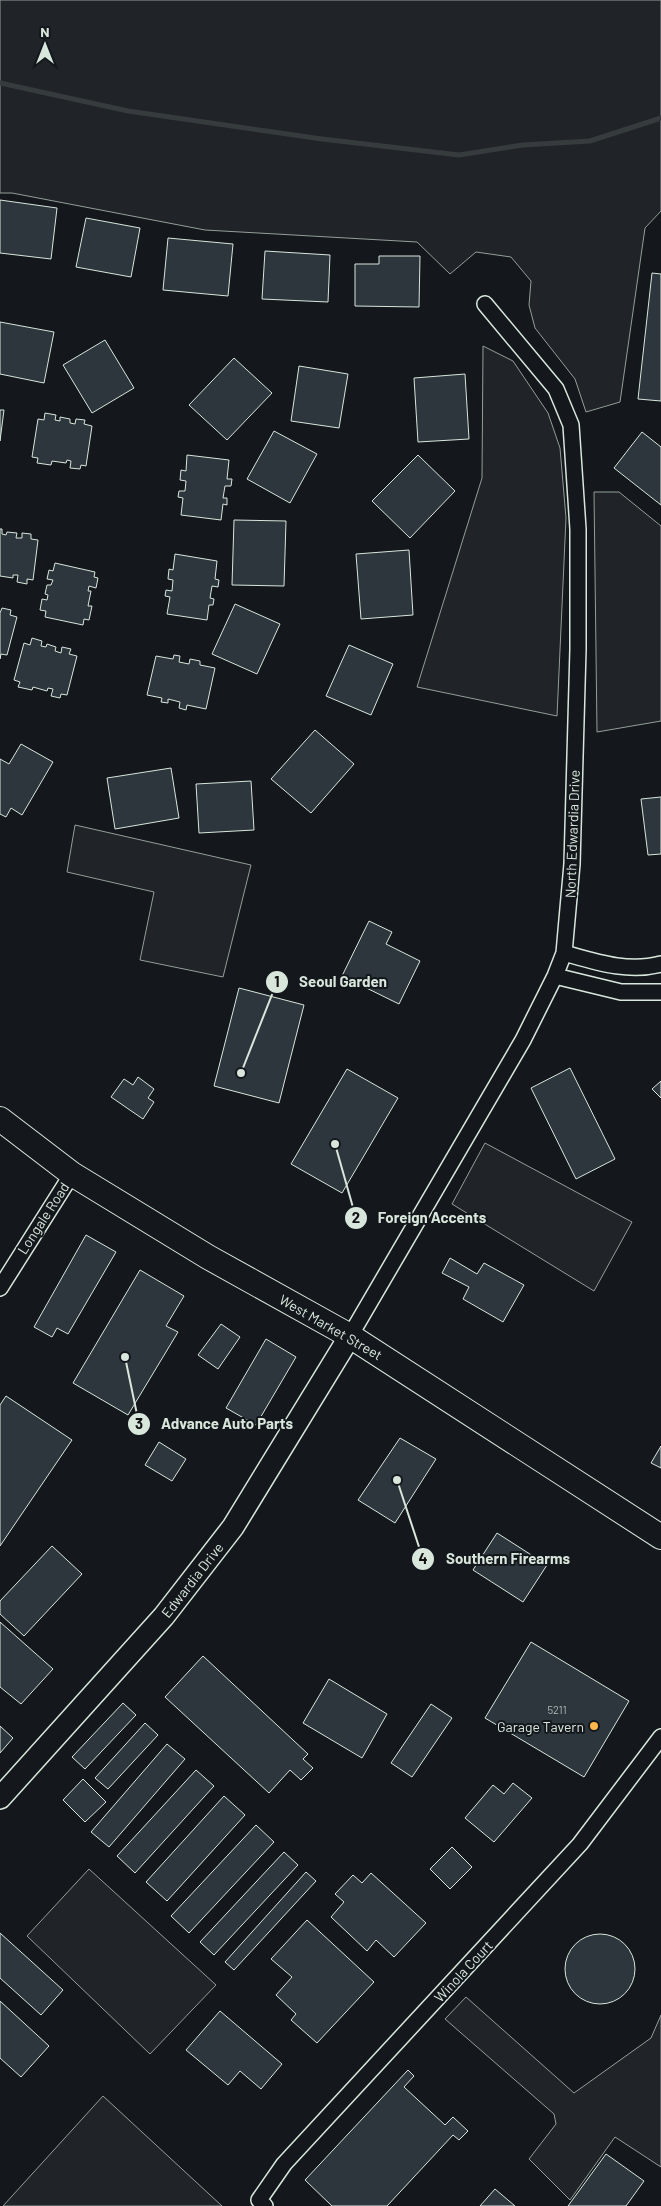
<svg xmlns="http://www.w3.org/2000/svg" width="661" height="2206" font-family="Barlow,sans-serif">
	<rect width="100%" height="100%" fill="#14181c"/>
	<path fill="#202428" stroke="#939e99" d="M0,0H661V211L645,228L620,402L586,412L575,379L535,328L529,305L531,281L511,257L476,252L450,274L417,242L205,230L12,193H0Z
		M483,346L513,361L548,413L560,448L566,518L557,716L417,687L482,478Z
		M594,492H619L661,526V721L597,732Z
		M75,825L251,865L223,977L140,960L154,892L67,872Z
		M485,1143L632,1222L594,1291L452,1204Z
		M89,1869L216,1985L150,2054L27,1936Z
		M466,1997L574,2093L651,2038L661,2015V2167L615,2137L570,2200L529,2159L556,2124L554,2114L445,2019Z
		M103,2096L222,2206H3Z"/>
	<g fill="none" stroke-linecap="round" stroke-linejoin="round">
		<path stroke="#363b3e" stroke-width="5" d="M0,83L128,111L322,139L459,155L523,145L590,141L661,118"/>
	</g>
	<path fill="#2c363c" stroke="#d8e6dc" d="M0,200L57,208L51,259L0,253Z
		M86,218L140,228L131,277L76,267Z
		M168,238L233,244L228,296L163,290Z
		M265,251L330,255L328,302L262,299Z
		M379,256H420L419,307L355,306V264H379Z
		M652,273L661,274V401L638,399Z
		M0,322L54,332L44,383L0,374Z
		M105,340L134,388L92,413L63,365Z
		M234,358L272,393L227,440L189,405Z
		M299,366L348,374L339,428L291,421Z
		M465,374L469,439L418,442L414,378Z
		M0,410H4L0,441Z
		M45,413L56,415L55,420L60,421V417L70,419V423L75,424L76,419L85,420L84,424L92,426L86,466L81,465L80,469L70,468L71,461L67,460L66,463L52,461L51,465L37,463L38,458L32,457L38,419L44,420Z
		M274,431L317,454L290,503L247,479Z
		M642,432L661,447V505L614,468Z
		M187,455L229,460L227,479H232L231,486H225L223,498H227V505L223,504L221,520L181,515L183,498L178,497L179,491H185L186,481L180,480L181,470L186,471Z
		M418,455L455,491L410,538L372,501Z
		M234,520L286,521L284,586L232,585Z
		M0,529H2V534L6,535L7,532L17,533L16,538H22V533L31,534V539L38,540L33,580L27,579V584L17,582L18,575H13V578L0,576Z
		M409,550L413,615L361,619L356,554Z
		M175,554L217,561L215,579L219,580L218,587L212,586L210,598L214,599L213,605H209L207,620L167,614L170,597L165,596L166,590L172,591L173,580L168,579L169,569L173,570Z
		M55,563L95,572L94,577L98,578L96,588L89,586L88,591H91L88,606H92L89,620L84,619L83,625L45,617L46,611L40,610L42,599L47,600L48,595L45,594L47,585H51L53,580L47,579L49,570L53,571Z
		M235,604L280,624L257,674L212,654Z
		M2,608L11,610L10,615L17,617L7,655L1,654L0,659V613Z
		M32,638L42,641L41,646L46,647L47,644L56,647L55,651L61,653L62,647L71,649L69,654L77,656L67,695L61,694L60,698L51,696L53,689L48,688L47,691L33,687L32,690L18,687L20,682L14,680L24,643L30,645Z
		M349,645L393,664L371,715L326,696Z
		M174,655L180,656L179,662L189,664L190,659L200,661V665L215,668L206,709L187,705L186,710L179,708L180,702L168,699V703L161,702L162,698L147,695L156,656L173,659Z
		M315,730L354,764L311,813L271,779Z
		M21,744L53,762L22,815L11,808L6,817L0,814V759L9,764Z
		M171,768L179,818L115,829L107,778Z
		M251,781L254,830L199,833L196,784Z
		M661,797V854L648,855L641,799Z
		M369,921L392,932L386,944L420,961L399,1004L342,976Z
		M239,988L304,1005L279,1103L214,1086Z
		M570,1068L615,1159L576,1179L531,1088Z
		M347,1069L398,1098L342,1193L291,1164Z
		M138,1077L154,1089L148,1098L154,1102L143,1119L111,1097L124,1079L133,1085Z
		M661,1081V1098L652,1089Z
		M86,1235L116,1252L68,1334L57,1328L52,1337L34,1327Z
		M450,1258L477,1274L484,1263L524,1285L503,1322L463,1299L469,1287L442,1273Z
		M140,1270L184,1296L166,1326L178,1332L128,1415L73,1383Z
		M221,1324L240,1337L218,1369L198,1355Z
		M266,1339L296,1357L256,1425L226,1408Z
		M6,1396L72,1440L0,1546V1405Z
		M400,1438L436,1459L395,1523L358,1500Z
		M159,1442L186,1459L172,1481L145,1465Z
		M661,1446V1468L651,1463Z
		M497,1533L547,1565L523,1602L473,1570Z
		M52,1546L82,1574L24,1636L0,1614V1601Z
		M0,1622L53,1669L21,1704L0,1687Z
		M531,1642L629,1701L584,1777L485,1718Z
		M203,1656L308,1754L303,1759L313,1768L301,1780L290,1770L269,1793L165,1697Z
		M329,1679L387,1714L362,1758L303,1723Z
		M123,1703L136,1715L85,1769L72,1757Z
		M431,1704L452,1718L412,1777L391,1763Z
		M145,1723L158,1735L108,1789L95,1778Z
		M0,1726L13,1738L0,1753Z
		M167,1744L185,1759L109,1847L91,1832Z
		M196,1770L214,1786L135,1873L117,1856Z
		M83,1779L106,1802L85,1822L63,1800Z
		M513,1783L532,1798L494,1842L465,1818L493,1785L504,1794Z
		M224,1796L245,1815L167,1901L146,1882Z
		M256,1825L274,1842L189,1933L171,1916Z
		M452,1847L472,1867L450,1889L430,1869Z
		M284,1852L298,1865L214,1955L200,1942Z
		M306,1872L316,1881L234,1970L225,1962Z
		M371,1873L426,1923L394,1957L376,1940L367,1951L331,1917L344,1902L335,1894L353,1875L362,1883Z
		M307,1920L374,1982L317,2043L291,2020L296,2014L276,1995L292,1977L271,1959Z
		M0,1933L63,1990L41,2015L0,1978Z
		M565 1969a35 35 0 1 1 70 0a35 35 0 1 1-70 0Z
		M0,2001L49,2046L21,2077L0,2058Z
		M220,2011L282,2064L261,2089L240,2071L228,2085L186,2050Z
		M408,2070L414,2076L404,2087L445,2125L453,2117L468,2131L459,2140L453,2135L387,2206H332L305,2180Z
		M606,2154L644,2181L626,2206H568Z
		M495,2189L515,2206H480Z"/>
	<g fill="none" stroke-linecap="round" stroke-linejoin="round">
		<defs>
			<path id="minor" d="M564,953C596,962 628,973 661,964
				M555,976L621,992H661
				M0,1288L72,1174
				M350,1336L523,1040L555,976L564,953L572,864L578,649V529L571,425L556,389L485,304
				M265,2206L259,2200L284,2164L580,1844L661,1737"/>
			<path id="secondary" d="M0,1798L164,1616L233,1527L350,1336"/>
			<path id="primary" d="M0,1119L72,1174L208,1257L350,1336L661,1537"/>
		</defs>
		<use href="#minor" stroke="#d8e6dc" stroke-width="18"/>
		<use href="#secondary" stroke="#d8e6dc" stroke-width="24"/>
		<use href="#primary" stroke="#d8e6dc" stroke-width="26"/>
		<use href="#minor" stroke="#14181c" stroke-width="15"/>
		<use href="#secondary" stroke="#14181c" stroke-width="21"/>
		<use href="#primary" stroke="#14181c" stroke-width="24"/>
	</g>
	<circle fill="#ffb74d" stroke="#14181c" stroke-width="2" cx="594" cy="1726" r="5"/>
	<g text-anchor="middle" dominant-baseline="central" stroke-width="4" stroke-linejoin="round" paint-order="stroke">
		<g font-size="11" fill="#adbab4">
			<text x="557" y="1709">5211</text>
		</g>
		<g font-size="14" fill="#d8e6dc" stroke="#14181c">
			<text transform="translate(572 834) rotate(-88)">North Edwardia Drive</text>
			<text transform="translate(43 1218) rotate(-57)">Longale Road</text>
			<text transform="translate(331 1327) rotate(30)">West Market Street</text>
			<text transform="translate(192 1580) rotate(-52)">Edwardia Drive</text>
			<text transform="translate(463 1971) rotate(-47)">Winola Court</text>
		</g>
		<g font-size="14" fill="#d8e6dc" stroke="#14181c" text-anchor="end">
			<text x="584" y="1726">Garage Tavern</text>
		</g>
	</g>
	<path fill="none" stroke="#d8e6dc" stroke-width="2" d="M241 1073L277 982M335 1144L356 1218M125 1357L139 1424M397 1480L423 1559"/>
	<g fill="#d8e6dc" stroke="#14181c" stroke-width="2">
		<circle cx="241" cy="1073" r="5"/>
		<circle cx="335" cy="1144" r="5"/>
		<circle cx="125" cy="1357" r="5"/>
		<circle cx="397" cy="1480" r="5"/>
		<circle cx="277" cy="982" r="12"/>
		<circle cx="356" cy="1218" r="12"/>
		<circle cx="139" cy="1424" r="12"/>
		<circle cx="423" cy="1559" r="12"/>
	</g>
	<g font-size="15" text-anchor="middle" font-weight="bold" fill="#111">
		<text x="277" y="987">1</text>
		<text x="356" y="1223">2</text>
		<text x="139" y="1429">3</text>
		<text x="423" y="1564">4</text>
	</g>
	<g font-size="15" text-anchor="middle" font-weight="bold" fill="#d8e6dc" stroke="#14181c" stroke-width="4" stroke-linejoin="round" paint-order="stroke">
		<text x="343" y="987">Seoul Garden</text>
		<text x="432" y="1223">Foreign Accents</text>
		<text x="227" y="1429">Advance Auto Parts</text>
		<text x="508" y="1564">Southern Firearms</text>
	</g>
	<g transform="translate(45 45)" stroke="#14181c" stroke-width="4" paint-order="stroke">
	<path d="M0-4L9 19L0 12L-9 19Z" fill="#d8e6dc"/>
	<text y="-8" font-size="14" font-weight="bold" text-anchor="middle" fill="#d8e6dc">N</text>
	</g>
</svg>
